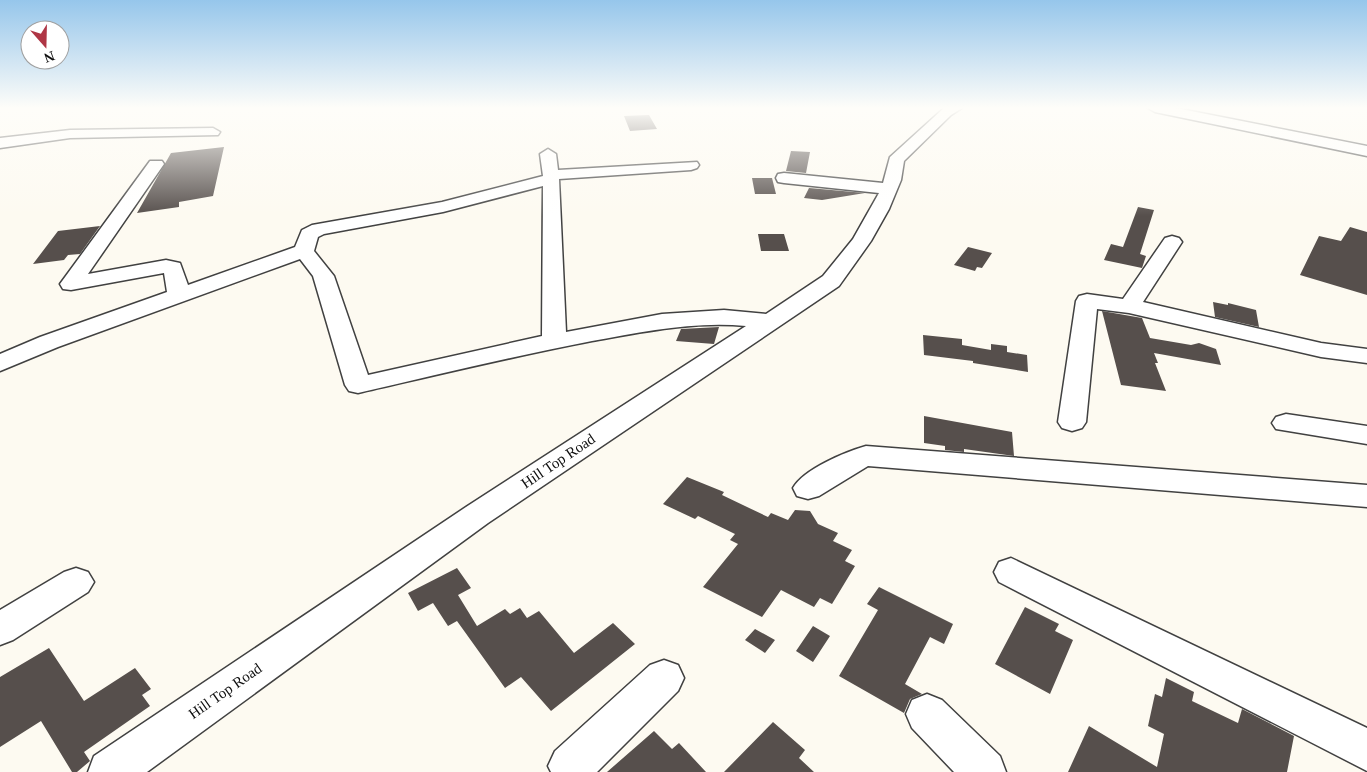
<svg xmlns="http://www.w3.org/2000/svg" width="1367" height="772" font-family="'Times New Roman',serif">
	<rect width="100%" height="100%" fill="#fdfaf1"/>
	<path fill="#564f4c" d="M649,115L657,129L630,131L624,116Z
		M224,147L213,196L179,202V207L137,213L171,153Z
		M791,151L810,152L806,173L786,171Z
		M752,178H772L776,194H755Z
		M809,188L865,193L822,200L804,198Z
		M1138,207L1154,210L1140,254L1146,256L1142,268L1104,260L1111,244L1123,247Z
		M100,226L80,254L68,255L64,260L33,264L58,231Z
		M1350,227L1367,232V295L1300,275L1319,236L1341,241Z
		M758,234H784L789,251H761Z
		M968,247L992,253L982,268L977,267L975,271L954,265Z
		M1213,302L1228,305V303L1256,310L1259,327L1215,317Z
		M1102,311L1142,318L1150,338L1191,345L1199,343L1216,349L1221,365L1154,353L1158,363H1155L1166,391L1121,385Z
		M719,327L714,344L676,341L681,329Z
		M923,335L962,339V345L991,350V344L1007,346V352L1027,355L1028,372L973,363V361L924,355Z
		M924,416L1012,432L1014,456L964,449V452L945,450V446L924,443Z
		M687,477L724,492L722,495L768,517L771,513L788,520L795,510L810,511L818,524L838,533L833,541L852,550L845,561L855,566L832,604L820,598L814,607L781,590L762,617L703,587L738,544L730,540L735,534L698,516L695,519L663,504Z
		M457,568L471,588L458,595L477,626L505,609L510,614L520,608L527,618L539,611L574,653L613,623L635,644L551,711L521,677L505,688L457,621L448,626L433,603L418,611L408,593Z
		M879,587L953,624L944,644L930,637L905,684L922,694L910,699L904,713L839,676L878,610L867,604Z
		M1025,607L1059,624L1055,631L1073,640L1050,694L995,664Z
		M813,626L830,636L813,662L796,651Z
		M755,629L775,640L765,653L745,640Z
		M49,648L84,701L135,668L151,689L142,695L150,706L84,752L90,761L77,772H72L41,721L0,747V677Z
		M1166,678L1194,692L1192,701L1238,723L1242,709L1294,736L1287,772H1068L1089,726L1157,767L1164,734L1148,726L1155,694L1162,697Z
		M773,722L805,750L799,758L814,772H724Z
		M654,731L672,749L679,743L706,772H607Z"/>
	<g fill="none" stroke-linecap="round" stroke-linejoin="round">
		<defs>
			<path id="minor" d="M944,108H962L951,115L904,161L901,180L889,209L871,241L839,286L488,523L147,772H88L94,756L466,507L746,326C694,321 643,332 592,341C514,356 436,375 358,393L349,391L345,385L313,276L300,259L58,347L0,371V354L40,337L167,292L164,273L71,290L63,289L60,284L150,161H162L164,164L88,274L166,260L180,263L188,285L295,247L302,230L312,225L442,202L543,176L540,154L548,149L556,154L558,170L697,162L699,165L697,168L691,170L559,179L566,332L662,314L724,310L766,314L823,276L853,239L879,193L784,183L778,182L776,178L778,174L784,173L883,183L890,157ZM543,186L542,336L368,375L334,276L314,251L318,237L324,234L443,212Z
				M1148,108H1176L1367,146V156L1155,112Z
				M213,128L220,132L218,135L70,138L0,148V138L70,130Z
				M1172,236L1179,238L1182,242L1143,302L1321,343L1367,349V363L1321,357L1129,313L1097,309L1086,422L1082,428L1072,431L1062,428L1058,422L1076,301L1079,296L1087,294L1123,299L1165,238Z
				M1286,414L1367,426V444L1276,429L1272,423L1276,417Z
				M866,446L1367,485V507L868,466L819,496L808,499L797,496L793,488C804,469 845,452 866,446Z
				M1011,558L1367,728V771L999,582L994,572L999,562Z
				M76,568L88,572L94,582L88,592L13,640L0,645V610L64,572Z
				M664,660L678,665L684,678L678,691L597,772H551L548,766L555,751L650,665Z
				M927,694L942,700L1000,756L1006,772H954L912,728L906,714L912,700Z"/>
		</defs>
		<use href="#minor" stroke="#414141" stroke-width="3"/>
		<use href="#minor" fill="#fff" fill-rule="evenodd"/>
	</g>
	<linearGradient id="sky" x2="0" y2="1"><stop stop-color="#96c6eb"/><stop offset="0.5" stop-color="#fefdf9"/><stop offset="1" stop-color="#fefdf9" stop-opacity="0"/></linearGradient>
	<rect width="1367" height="216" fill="url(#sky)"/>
	<g text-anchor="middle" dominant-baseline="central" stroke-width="5" stroke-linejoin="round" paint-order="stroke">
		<g font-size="15" fill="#0e0e0e" stroke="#fff">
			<text transform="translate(558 461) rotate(-34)">Hill Top Road</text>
			<text transform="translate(225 691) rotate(-35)">Hill Top Road</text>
		</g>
	</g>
	<g transform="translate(45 45) rotate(160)"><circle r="24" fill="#ffffff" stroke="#9f9f9f"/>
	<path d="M0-4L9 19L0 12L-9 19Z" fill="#af3645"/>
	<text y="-8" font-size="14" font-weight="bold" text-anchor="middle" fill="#0e0e0e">N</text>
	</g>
</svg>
